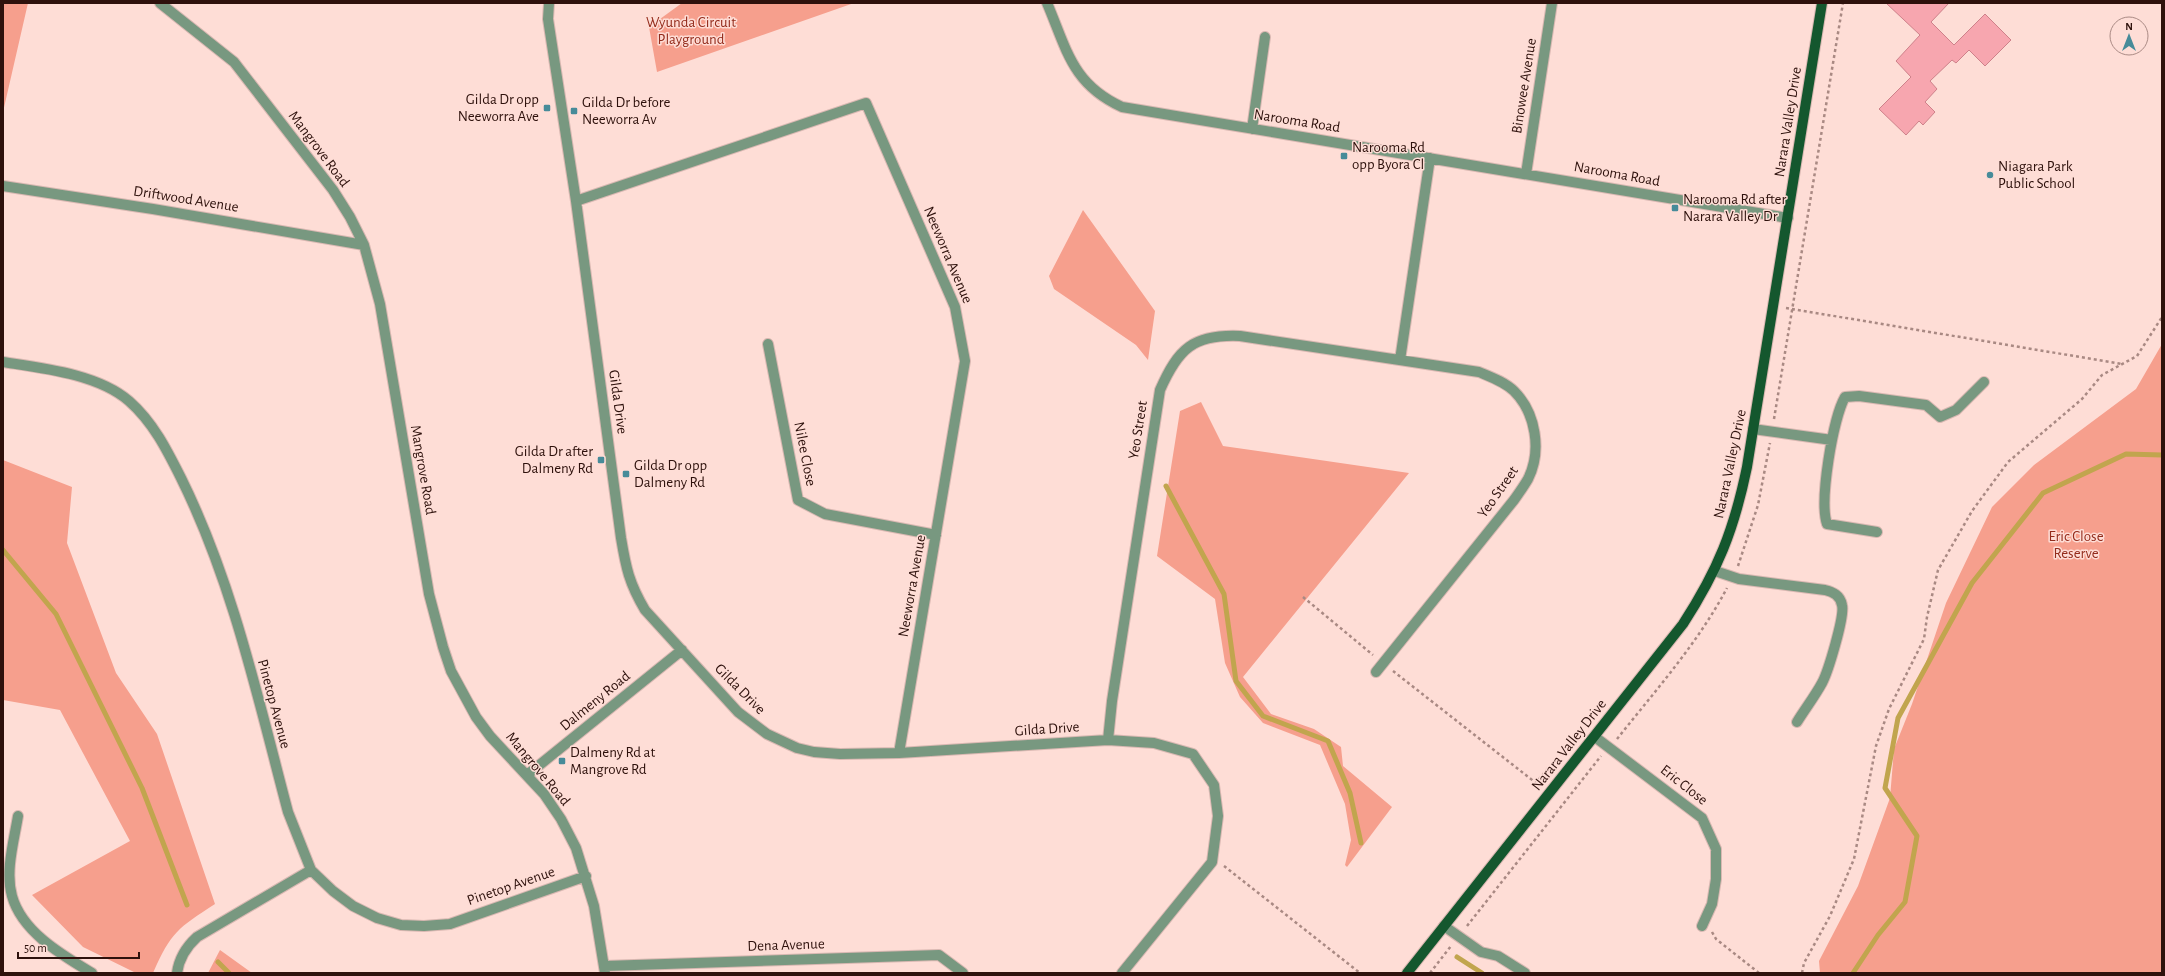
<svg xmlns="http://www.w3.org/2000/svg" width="2165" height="976" font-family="'Alegreya Sans',sans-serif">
	<rect width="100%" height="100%" fill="#feddd6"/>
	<path fill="#f69f8d" d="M3,3H28L3,112Z
		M682,3H854L657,72L649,27Z
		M1083,210L1155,311L1148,360L1136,345L1054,289L1049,276Z
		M2162,344V973H1975L1974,956L1975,973H1820L1819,961L1858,886L1890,798L1894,749L1912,704L1946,603L1992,507L2034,465L2136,389Z
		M1201,402L1223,446L1409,473L1243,677L1271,714L1314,729L1341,747L1343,766L1392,807L1347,867L1345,865L1351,840L1345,804L1320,745L1263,723L1240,697L1225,663L1215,599L1157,556L1180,411Z
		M3,460L72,487L67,543L116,673L157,734L215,904C178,928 171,932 153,973H136L83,947L32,895L130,841L60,710L3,700Z
		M220,950L252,973H208Z"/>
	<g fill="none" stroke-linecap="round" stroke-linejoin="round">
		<path stroke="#c1a54e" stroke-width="5" d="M1166,486L1224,594L1236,681L1263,716L1328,741L1350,793L1361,843
			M3,550L56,614L142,788L187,905
			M1457,957L1482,973
			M218,962L229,973
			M1853,973L1878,935L1905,902L1917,836L1885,788L1898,718L1972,583L2043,493L2126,454L2162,455"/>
	</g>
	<path fill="#f7a6af" stroke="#ce818a" d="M1886,3H1949L1931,22L1954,45L1985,14L2011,40L1985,66L1969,50L1956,63L1952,60L1930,81L1937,89L1925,102L1935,112L1923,125L1919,121L1906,135L1879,109L1911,77L1896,61L1920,35Z"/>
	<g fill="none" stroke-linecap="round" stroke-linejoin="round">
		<defs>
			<path id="minor" d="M160,3L234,62L333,190L350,217L364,245L380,304L429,594L443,647L451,671L476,717L490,736L544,794L561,819L576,848L594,906L605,973
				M549,3L548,19L576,201L621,538C626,568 629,583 645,610L738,712L767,734L797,748L814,752L840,754L899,753L1108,740L1154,743L1193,754L1214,785L1218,816L1212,862L1122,973
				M1047,3C1067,50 1072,84 1122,107L1788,218
				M1252,129L1265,37
				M1526,174L1552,3
				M3,186L153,209L364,245
				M576,201L866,103L955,307L965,361L899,753
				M768,344L798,500L825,514L936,535
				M1400,360L1430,158
				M3,362C42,368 98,374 129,401C153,422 167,450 181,478C233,583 258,699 288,812L311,870L333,891L353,906L377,918L401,925L424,926L450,924L586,876
				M1753,429L1832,440
				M1877,532L1827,524C1819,501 1833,418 1845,397L1859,396L1926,405L1940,417L1956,410L1984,382
				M1715,571L1739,579L1825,590C1833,592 1840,595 1842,605C1845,616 1828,672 1822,683C1815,696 1805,709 1797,722
				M1595,737L1702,818L1716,849V879L1712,904L1702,926
				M1108,740L1112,701L1160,390C1178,349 1193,334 1240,336L1479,372C1491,377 1505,382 1514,391C1536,413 1542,451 1528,479C1524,486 1519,493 1514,500L1376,672
				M527,775L682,650
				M18,816C14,841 5,871 12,896C22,932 62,955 92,973
				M1444,926L1481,952L1498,956L1525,973
				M604,966L939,955L963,973
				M177,973C179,958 186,947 197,937L311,870"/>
			<path id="major" d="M1407,973L1683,624C1718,570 1734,530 1747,467L1822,3"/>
		</defs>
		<use href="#minor" stroke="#d9b8b2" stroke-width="12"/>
		<use href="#major" stroke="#d9b8b2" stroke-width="12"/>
		<path stroke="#a98983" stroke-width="2.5" stroke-dasharray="3 3" stroke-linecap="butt" d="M1786,308L2122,364
			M1774,419L1843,3
			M1738,566L1758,505L1770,443
			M1303,597L1373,655
			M1393,671L1536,783L1549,767L1552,770
			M1617,739C1655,691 1698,643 1727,588
			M1224,866L1360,973
			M1467,926L1601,756
			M1712,932L1716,939L1759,973
			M1430,973L1451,946
			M1802,973L1804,963L1830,916L1854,859L1876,746L1889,709L1924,639L1927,617L1938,570L1972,511L2008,462L2082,399L2102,375L2137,356L2162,317"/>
		<use href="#minor" stroke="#789880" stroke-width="10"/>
		<use href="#major" stroke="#14572e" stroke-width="10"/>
	</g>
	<g fill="#478b99" stroke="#feddd6" stroke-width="1.5">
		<rect x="543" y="104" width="8" height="8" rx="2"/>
		<rect x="570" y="107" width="8" height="8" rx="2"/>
		<rect x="1340" y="152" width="8" height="8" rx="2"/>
		<circle cx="1990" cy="175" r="4"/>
		<rect x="1671" y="204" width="8" height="8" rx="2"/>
		<rect x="597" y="456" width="8" height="8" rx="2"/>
		<rect x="622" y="470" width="8" height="8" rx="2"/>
		<rect x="558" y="757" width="8" height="8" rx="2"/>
	</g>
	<g text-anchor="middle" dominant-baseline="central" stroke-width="3" stroke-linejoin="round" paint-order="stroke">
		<g font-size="15" fill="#942c1c" stroke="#feddd6">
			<text x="691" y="22">Wyunda Circuit<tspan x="691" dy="17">Playground</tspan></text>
			<text x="2076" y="536">Eric Close<tspan x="2076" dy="17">Reserve</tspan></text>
		</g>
		<g font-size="15" fill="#2e110c" stroke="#feddd6">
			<text transform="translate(1524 86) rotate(-81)">Binowee Avenue</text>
			<text transform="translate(1297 121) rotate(9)">Narooma Road</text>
			<text transform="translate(1788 122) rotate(-81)">Narara Valley Drive</text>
			<text transform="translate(319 149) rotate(53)">Mangrove Road</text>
			<text transform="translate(1617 174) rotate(10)">Narooma Road</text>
			<text transform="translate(186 199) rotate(9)">Driftwood Avenue</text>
			<text transform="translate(948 255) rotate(67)">Neeworra Avenue</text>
			<text transform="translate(618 402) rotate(82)">Gilda Drive</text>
			<text transform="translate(1138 430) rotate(-81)">Yeo Street</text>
			<text transform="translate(805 454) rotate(79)">Nilee Close</text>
			<text transform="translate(1730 464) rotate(-78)">Narara Valley Drive</text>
			<text transform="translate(423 470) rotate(80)">Mangrove Road</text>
			<text transform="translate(1498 492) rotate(-55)">Yeo Street</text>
			<text transform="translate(912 586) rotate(-80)">Neeworra Avenue</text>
			<text transform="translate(740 689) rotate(45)">Gilda Drive</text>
			<text transform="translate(595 701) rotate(-39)">Dalmeny Road</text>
			<text transform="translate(274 704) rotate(75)">Pinetop Avenue</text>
			<text transform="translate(1047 729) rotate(-4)">Gilda Drive</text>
			<text transform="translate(1569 745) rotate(-52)">Narara Valley Drive</text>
			<text transform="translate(538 769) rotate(50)">Mangrove Road</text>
			<text transform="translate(1684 785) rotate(38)">Eric Close</text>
			<text transform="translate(511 886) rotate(-19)">Pinetop Avenue</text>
			<text transform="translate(786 945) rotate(-2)">Dena Avenue</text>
		</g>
		<g font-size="15" fill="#2e110c" stroke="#feddd6" text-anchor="start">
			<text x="539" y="99" text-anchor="end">Gilda Dr opp<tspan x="539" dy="17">Neeworra Ave</tspan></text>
			<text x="582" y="102">Gilda Dr before<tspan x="582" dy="17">Neeworra Av</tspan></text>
			<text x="1352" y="147">Narooma Rd<tspan x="1352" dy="17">opp Byora Cl</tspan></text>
			<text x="1998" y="166">Niagara Park<tspan x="1998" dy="17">Public School</tspan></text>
			<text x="1683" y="199">Narooma Rd after<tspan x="1683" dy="17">Narara Valley Dr</tspan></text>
			<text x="593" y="451" text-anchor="end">Gilda Dr after<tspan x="593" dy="17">Dalmeny Rd</tspan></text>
			<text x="634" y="465">Gilda Dr opp<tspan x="634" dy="17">Dalmeny Rd</tspan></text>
			<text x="570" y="752">Dalmeny Rd at<tspan x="570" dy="17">Mangrove Rd</tspan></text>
		</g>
	</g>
	<rect width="2165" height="976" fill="none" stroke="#2e110c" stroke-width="8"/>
	<g transform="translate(2129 36)"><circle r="19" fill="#feddd6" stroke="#ab8b85"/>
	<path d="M0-3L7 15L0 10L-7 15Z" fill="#478b99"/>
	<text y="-6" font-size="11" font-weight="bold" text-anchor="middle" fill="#2e110c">N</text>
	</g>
	<path d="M18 952v6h121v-6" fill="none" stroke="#2e110c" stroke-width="2"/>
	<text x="24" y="952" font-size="12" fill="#2e110c" stroke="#feddd6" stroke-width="3" paint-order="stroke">50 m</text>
</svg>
